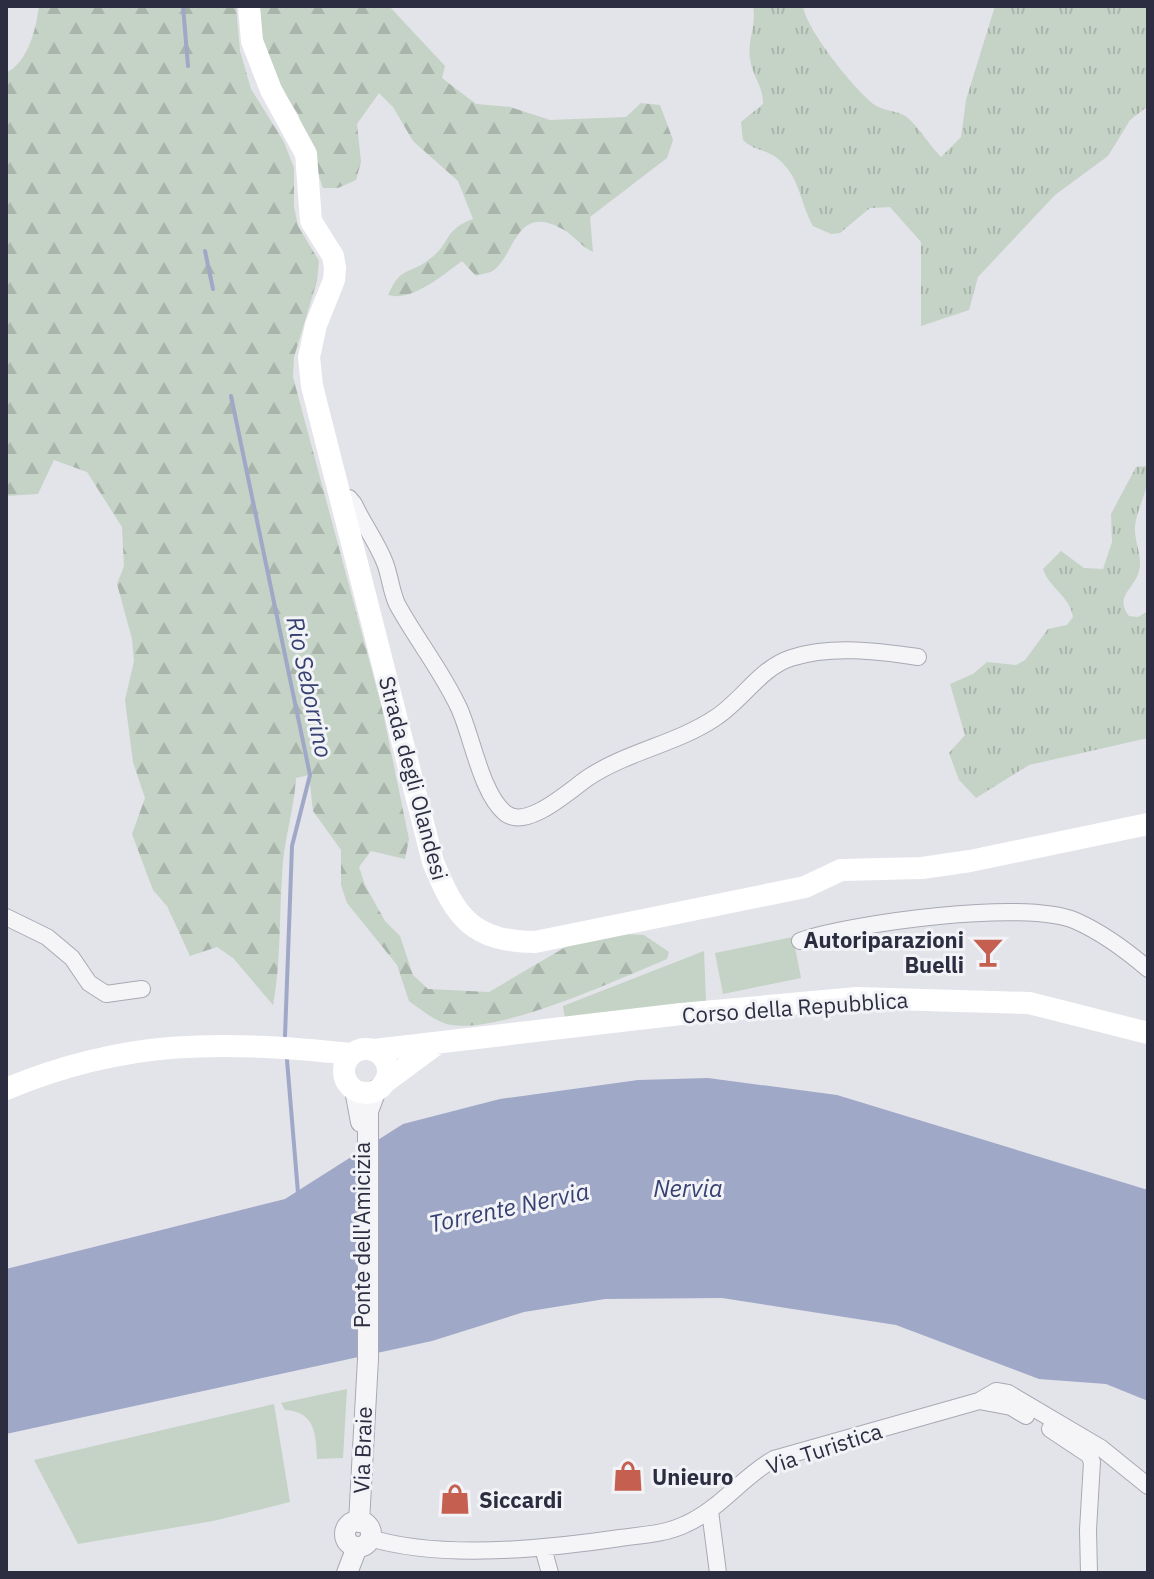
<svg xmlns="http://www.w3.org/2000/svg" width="1154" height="1579" font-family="'IBM Plex Sans',sans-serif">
	<defs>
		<pattern id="grass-tufts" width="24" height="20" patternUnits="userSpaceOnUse" patternTransform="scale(2)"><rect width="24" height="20" fill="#c4d3c5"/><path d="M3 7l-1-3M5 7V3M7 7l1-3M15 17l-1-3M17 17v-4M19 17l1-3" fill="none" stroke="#a9b5aa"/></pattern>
		<pattern id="forest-firs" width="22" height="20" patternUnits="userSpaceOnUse" patternTransform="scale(2)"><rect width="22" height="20" fill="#c4d3c5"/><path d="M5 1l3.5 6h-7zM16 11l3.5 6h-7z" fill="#a9b5aa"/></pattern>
	</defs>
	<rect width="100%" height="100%" fill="#e3e3ea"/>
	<path fill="url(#grass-tufts)" d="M753,6H803C805,28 856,92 875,105C885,112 900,110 909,119C921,130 929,145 941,157L961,137L966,100L995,6H1148V106L1130,120L1108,156L1055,195L978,277L969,310L921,326V242L890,207L870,208L840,233L831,234L813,226C800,203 800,176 777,158C766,149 754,151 743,140L741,122L763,104C764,88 752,75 750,59C747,41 757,24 753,6Z
		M1146,466C1153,484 1136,508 1135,527C1134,541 1143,558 1139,571C1134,590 1114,596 1129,616L1138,617L1148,611V738L1029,765L976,798L959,780L949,753L965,735L950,684L973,674L987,662L1016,665L1025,660L1048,629L1067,625L1073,617C1070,596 1049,588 1043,569L1061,551L1084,568L1103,569L1112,542L1111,514L1136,467Z"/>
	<path fill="url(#forest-firs)" d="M39,6H236L240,51L251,89L284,142L294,168V207L298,226L319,261L317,281L294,357L293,377L382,708L409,839L405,859L371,851L359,867L365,885L385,921L400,936L413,975L428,989L489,992L569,945L625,934L644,935L669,952L667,959C616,980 503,1033 451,1025C437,1023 420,1009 409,1001L397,965L347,903L341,885V850L313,811L309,775L296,778C294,811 283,842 282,876C279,919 281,963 273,1005L233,958L217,947L190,956L167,906L153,890L132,834L145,798L133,762L125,700L134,661L132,639L117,584L124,566L122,527L87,472L54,460L38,494L6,496V73C28,62 36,30 39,6Z
		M257,6H389L445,66L442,78L476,104L510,107L550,120L626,117L641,103L660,105L673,140L667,158L590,217L593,252C580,246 575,236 564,230C516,202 516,253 494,270C490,273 481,274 476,276L462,261C443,275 412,302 388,295C402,264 409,276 431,258C451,243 443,230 473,219L458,181L413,141L393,107L379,93L357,124L361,162L356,180L338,188H323L298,114L273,76L259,41Z"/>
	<path fill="#c4d3c5" d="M793,937L801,978L723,994L715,953Z
		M704,951L706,1001L565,1019L563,1006Z
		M347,1389L343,1458L317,1459C316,1433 315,1412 285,1410L281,1403Z
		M274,1404L290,1502L213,1521L78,1544L34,1460Z"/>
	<path fill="#a0a8c7" d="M708,1078L837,1095L1148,1190V1401L1106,1384L1039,1379L896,1325L722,1298L605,1299L524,1312L432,1341L6,1434V1269L285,1199L403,1124L500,1099L638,1080Z"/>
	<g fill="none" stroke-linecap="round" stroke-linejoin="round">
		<path stroke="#a0a8c7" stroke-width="4" d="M183,6L188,66
			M205,251L213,289
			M231,396L310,775L292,846L285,1036
			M287,1060L298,1193"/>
		<defs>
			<path id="minor" d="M340,498H349L354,504C363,524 377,542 385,563C390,576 391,591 397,604C416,639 442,671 459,708C472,736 481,793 505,813C527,831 571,789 589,777C629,751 676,744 715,718C742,701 760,668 791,658C831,645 878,651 918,657
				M6,917L47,937L72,958L89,983L106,994L142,989
				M800,941C852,923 1026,899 1076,921C1101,932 1127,951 1148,969
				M979,1401L1011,1407L1026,1416
				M1050,1429L1089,1455L1092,1462L1088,1530L1089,1573
				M710,1511L718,1573
				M370,1538C442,1560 546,1549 620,1538C642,1535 666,1534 686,1524C720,1509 742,1477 774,1459L979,1401L996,1391L1008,1393L1101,1448L1148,1486
				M543,1548L550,1573"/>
			<path id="tertiary" d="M355,1090L361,1122
				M345 1534a13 13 0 1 1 26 0a13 13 0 1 1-26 0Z
				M359,1522L368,1359V1111L376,1090
				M347,1573L357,1547"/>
		</defs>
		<use href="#minor" stroke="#a8a9b4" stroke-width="18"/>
		<use href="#tertiary" stroke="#a8a9b4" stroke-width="22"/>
		<use href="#minor" stroke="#f5f5f8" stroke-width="16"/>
		<use href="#tertiary" stroke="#f5f5f8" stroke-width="20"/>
		<path stroke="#fff" stroke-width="22" d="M249,6L252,41L271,90L306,154L311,221L333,256L335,268L334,280L316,325L309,357L312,386L433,862C456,918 472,941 535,942L805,887L841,870L922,868L970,861L1148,824
			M344 1071a22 22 0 1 1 44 0a22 22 0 1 1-44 0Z
			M374,1050L681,1014L857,998L1029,1003L1148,1033
			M384,1083L438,1043
			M6,1089C128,1038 223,1041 352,1054"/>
	</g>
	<defs>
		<symbol id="bar-bare" viewBox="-9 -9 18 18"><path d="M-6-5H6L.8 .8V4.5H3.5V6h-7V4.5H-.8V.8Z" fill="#c56051" stroke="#f2f3f7" stroke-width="2.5" paint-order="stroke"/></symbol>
		<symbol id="shop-bare" viewBox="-9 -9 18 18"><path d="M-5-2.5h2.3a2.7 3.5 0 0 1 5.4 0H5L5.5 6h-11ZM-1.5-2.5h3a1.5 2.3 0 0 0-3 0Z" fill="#c56051" stroke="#f2f3f7" stroke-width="2.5" paint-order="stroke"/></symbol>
	</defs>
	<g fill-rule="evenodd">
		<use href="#bar-bare" x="966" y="930" width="44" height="44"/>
		<use href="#shop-bare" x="606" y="1454" width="44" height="44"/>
		<use href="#shop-bare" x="433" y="1477" width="44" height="44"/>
	</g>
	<g text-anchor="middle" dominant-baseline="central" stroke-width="6" stroke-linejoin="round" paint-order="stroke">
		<g font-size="22" fill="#2c2d41" stroke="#f2f3f7">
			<text transform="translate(414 778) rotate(75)">Strada degli Olandesi</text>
			<text transform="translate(795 1007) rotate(-4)">Corso della Repubblica</text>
			<text transform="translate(361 1235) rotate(-90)">Ponte dell'Amicizia</text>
			<text transform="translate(824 1448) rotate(-18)">Via Turistica</text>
			<text transform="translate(362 1450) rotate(-88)">Via Braie</text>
		</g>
		<g font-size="22" font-weight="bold" fill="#2c2d41" stroke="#f2f3f7" text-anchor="start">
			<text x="964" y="939" text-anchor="end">Autoriparazioni<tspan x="964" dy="25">Buelli</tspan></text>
			<text x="652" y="1476">Unieuro</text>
			<text x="479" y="1499">Siccardi</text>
		</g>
		<g font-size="24" font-style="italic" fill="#384272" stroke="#f2f3f7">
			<text transform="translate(310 687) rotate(78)">Rio Seborrino</text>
			<text x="688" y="1188">Nervia</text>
			<text transform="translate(509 1207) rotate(-12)">Torrente Nervia</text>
		</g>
	</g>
	<rect width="1154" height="1579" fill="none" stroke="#2c2d41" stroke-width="16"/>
</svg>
